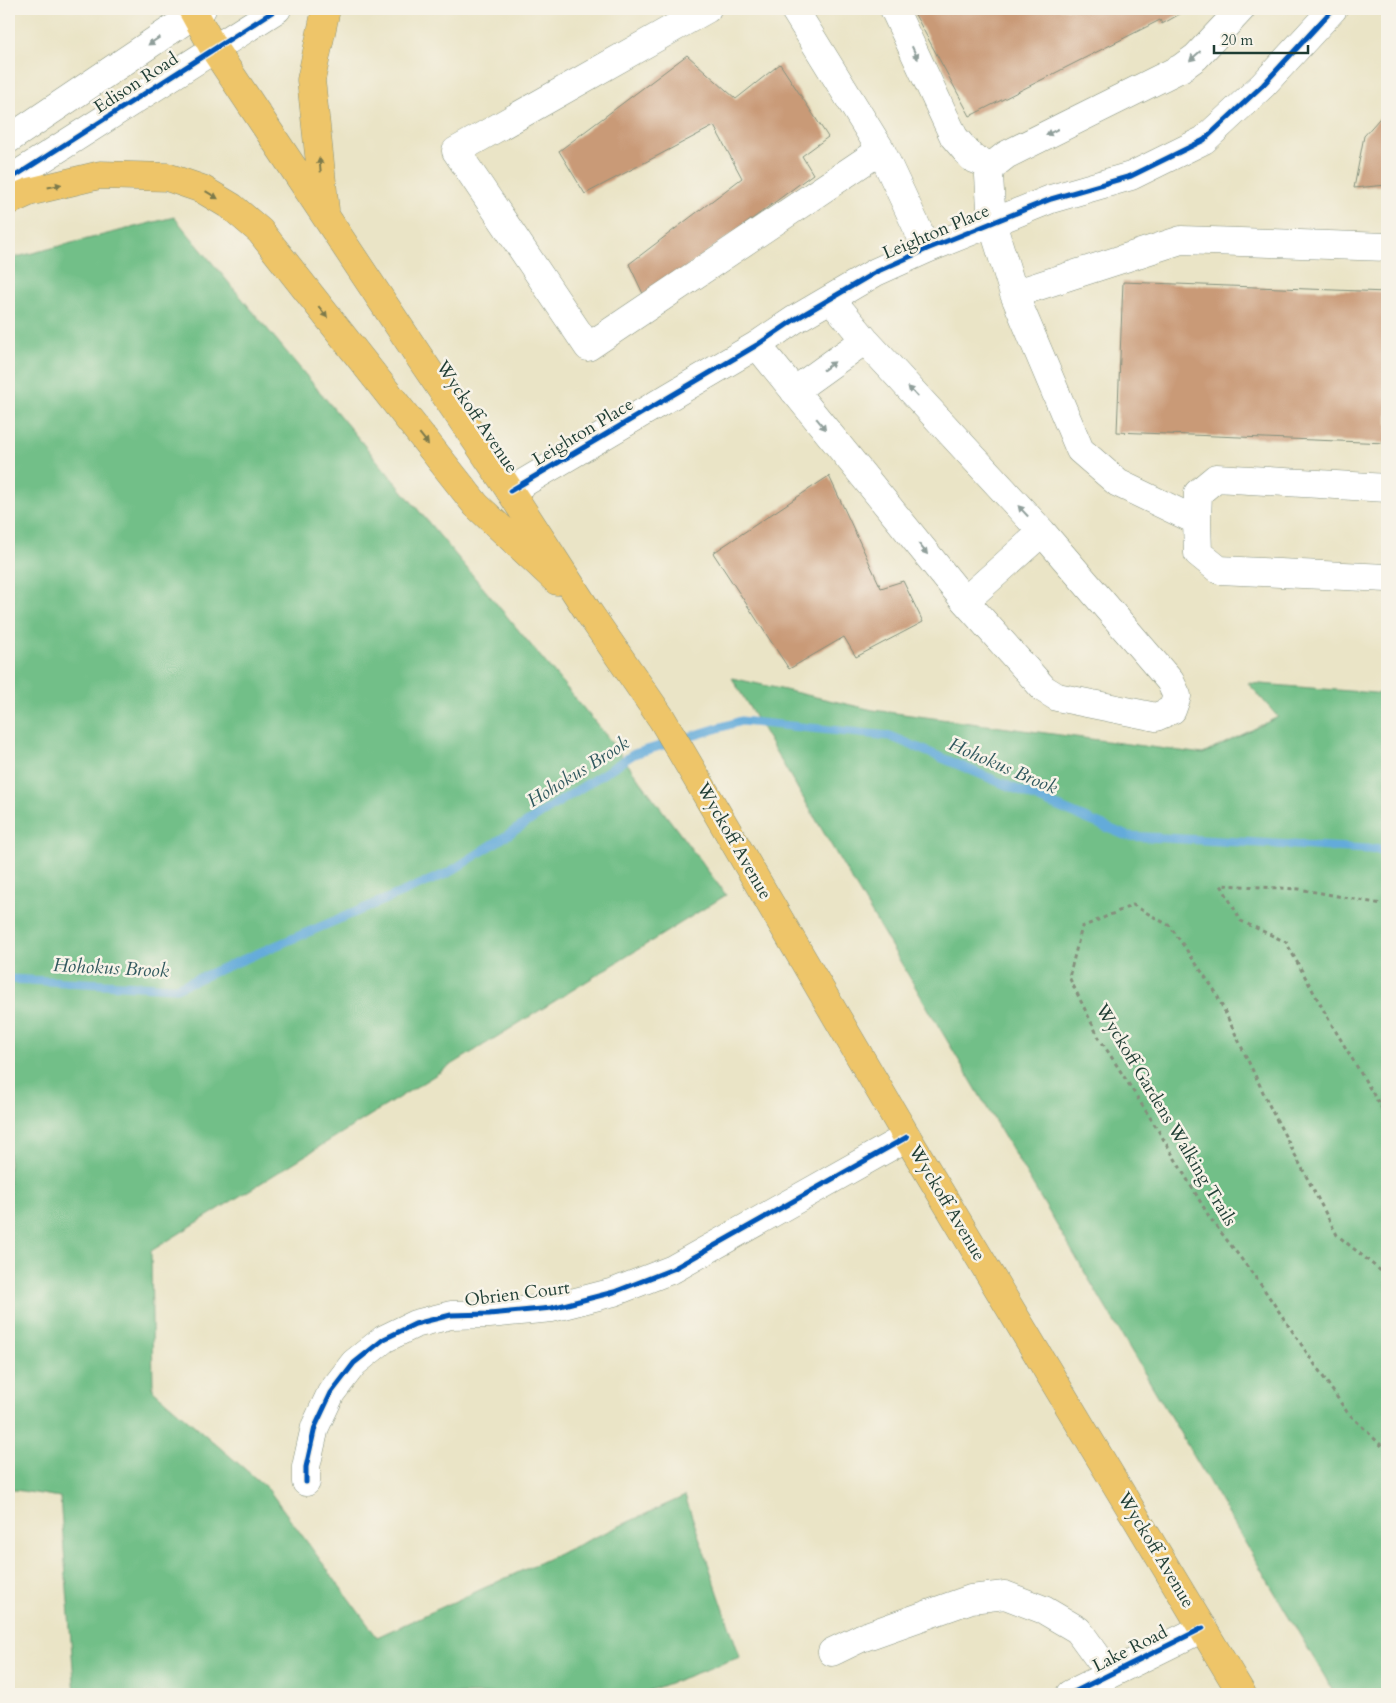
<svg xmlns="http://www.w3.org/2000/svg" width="1396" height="1703" font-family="Cardo,serif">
	<rect width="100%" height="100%" fill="#f7f3e8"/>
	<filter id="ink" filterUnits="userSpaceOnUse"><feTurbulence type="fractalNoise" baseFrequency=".02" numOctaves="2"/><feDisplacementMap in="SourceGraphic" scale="10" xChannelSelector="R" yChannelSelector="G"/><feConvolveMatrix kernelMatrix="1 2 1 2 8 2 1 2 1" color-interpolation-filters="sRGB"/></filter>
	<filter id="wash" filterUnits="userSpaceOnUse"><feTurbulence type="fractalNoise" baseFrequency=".0096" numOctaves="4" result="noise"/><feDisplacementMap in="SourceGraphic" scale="20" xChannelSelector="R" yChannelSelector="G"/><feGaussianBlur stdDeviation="1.12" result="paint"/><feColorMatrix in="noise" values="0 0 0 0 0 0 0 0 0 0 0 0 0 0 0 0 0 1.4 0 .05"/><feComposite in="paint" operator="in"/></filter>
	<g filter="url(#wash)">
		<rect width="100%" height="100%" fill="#eae4c6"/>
		<path fill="#72bf88" stroke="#487e5e" d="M174,217L605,734L726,895L151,1251L153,1390L268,1489L377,1637L685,1496L740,1657L640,1694H75L60,1497L9,1489V259Z
			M732,678L873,710L1203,754L1278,717L1248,683L1387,694V1694H1335Z"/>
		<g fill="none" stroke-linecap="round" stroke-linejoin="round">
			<path stroke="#63abda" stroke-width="9" d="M9,979L176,988L448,873L634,754L741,721L890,736L1127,836L1387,850"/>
		</g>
		<g id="blocks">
			<path fill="#c99a77" d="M912,9H1189L1162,24L1160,20L970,116Z
				M687,55L736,99L780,64L828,137L802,156L813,174L645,298L629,264L742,178L714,126L585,194L559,151Z
				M1387,110V185L1354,188L1364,136Z
				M1123,282L1387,292V443L1117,432Z
				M829,476L881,588L903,581L923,622L856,657L844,637L789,669L713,553Z"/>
		</g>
	</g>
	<g filter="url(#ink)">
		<use href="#blocks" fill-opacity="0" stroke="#84907d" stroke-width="1"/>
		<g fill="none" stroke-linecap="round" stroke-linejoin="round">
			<defs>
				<path id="minor" d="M707,9L456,151L588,347L881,150
					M794,9L881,150L927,249
					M894,9L954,137L972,158L992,166
					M9,139L202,9
					M9,180L277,9
					M1014,294L1181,240L1387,247
					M757,345L965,601L1042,532L865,340L831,299
					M794,391L865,340
					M1387,488L1216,478L1198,493L1197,521L1198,553L1219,570L1387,578
					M510,491L757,345L794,320L876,272L927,249L1051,199L1131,176L1204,140L1263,85L1333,9
					M1197,521L1118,483L1080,450L1014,294L992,223L989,176L992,166L1006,155L1181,68L1196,57L1241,9
					M965,601L1044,689L1057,697L1156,717L1172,710L1177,696L1170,681L1042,532
					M306,1482V1467L315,1427L331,1393L354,1363L384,1339L415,1324L451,1315L489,1314L552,1308L614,1292L673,1269L907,1137
					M832,1652L861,1638L971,1599L1005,1595L1044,1610L1078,1630L1110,1674
					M1070,1694L1203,1628"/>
				<path id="major" d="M192,9L214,49L418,355L510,491L587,610L662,719L907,1137L1242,1694
					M9,201L29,192L100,175L167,177L202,189L232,207L260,231L476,505L557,581
					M325,210L311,80L326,9"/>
			</defs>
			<use href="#minor" stroke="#84907d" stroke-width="29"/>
			<use href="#major" stroke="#84907d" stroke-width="29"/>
			<path stroke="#84907d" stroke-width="3" stroke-dasharray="4 4" stroke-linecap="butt" d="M1387,905L1299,889L1221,885L1241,921L1286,942L1329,1020L1387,1117
				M1387,1276L1337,1235L1272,1111L1215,991L1170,926L1133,905L1082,927L1069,977L1098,1036L1158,1130L1210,1218L1259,1282L1347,1412L1387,1451"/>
			<use href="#minor" stroke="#fff" stroke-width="28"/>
			<use href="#major" stroke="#eec569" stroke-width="28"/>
			<defs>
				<path id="cycleway" d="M9,180L277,9
					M510,491L757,345L794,320L876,272L927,249L1051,199L1131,176L1204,140L1263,85L1333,9
					M306,1482V1467L315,1427L331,1393L354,1363L384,1339L415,1324L451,1315L489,1314L552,1308L614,1292L673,1269L907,1137
					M1070,1694L1203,1628"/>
			</defs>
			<use href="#cycleway" stroke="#f7f3e8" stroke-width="8"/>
			<use href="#cycleway" stroke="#0057b8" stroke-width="5"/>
		</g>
		<defs><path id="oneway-solid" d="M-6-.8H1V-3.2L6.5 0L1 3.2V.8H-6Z" transform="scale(1.25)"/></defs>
		<g fill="#8f9e9a">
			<use href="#oneway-solid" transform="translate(154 41) rotate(146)"/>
			<use href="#oneway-solid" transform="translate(915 53) rotate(65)"/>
			<use href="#oneway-solid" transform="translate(1195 56) rotate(138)"/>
			<use href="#oneway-solid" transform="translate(1052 132) rotate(154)"/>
			<use href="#oneway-solid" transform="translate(829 366) rotate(-36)"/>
			<use href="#oneway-solid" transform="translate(913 392) rotate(-133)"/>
			<use href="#oneway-solid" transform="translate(821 424) rotate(51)"/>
			<use href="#oneway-solid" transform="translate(1023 511) rotate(-133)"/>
			<use href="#oneway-solid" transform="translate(923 549) rotate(51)"/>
		</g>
		<g fill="#7c7a4c">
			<use href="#oneway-solid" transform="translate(320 165) rotate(-96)"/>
			<use href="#oneway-solid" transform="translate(55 186) rotate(-12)"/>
			<use href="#oneway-solid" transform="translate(212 195) rotate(31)"/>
			<use href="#oneway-solid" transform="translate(323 312) rotate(52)"/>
			<use href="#oneway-solid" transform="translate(424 439) rotate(52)"/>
		</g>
	</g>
	<g text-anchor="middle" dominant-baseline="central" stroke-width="5" stroke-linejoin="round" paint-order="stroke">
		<g font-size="18" fill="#1f3d34" stroke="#f7f3e8">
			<text transform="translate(136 83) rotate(-33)">Edison Road</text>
			<text transform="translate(936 232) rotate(-23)">Leighton Place</text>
			<text transform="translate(477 417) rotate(56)">Wyckoff Avenue</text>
			<text transform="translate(583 432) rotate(-31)">Leighton Place</text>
			<text transform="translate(734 841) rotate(60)">Wyckoff Avenue</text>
			<text transform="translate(1166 1115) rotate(59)">Wyckoff Gardens Walking Trails</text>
			<text transform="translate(947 1203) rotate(59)">Wyckoff Avenue</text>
			<text transform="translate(517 1294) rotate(-7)">Obrien Court</text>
			<text transform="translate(1156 1550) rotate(59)">Wyckoff Avenue</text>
			<text transform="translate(1130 1649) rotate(-27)">Lake Road</text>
		</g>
		<g font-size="19" font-style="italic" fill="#30585e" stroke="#f7f3e8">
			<text transform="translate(1003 766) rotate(23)">Hohokus Brook</text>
			<text transform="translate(578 772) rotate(-32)">Hohokus Brook</text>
			<text transform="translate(111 968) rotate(3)">Hohokus Brook</text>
		</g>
	</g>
	<rect width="1396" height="1703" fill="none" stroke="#f7f3e8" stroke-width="30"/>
	<path d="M1214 45v8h94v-8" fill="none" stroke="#1f3d34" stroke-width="2.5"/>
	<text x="1221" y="45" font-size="15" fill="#1f3d34" stroke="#f7f3e8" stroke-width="4" paint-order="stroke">20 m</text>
</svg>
